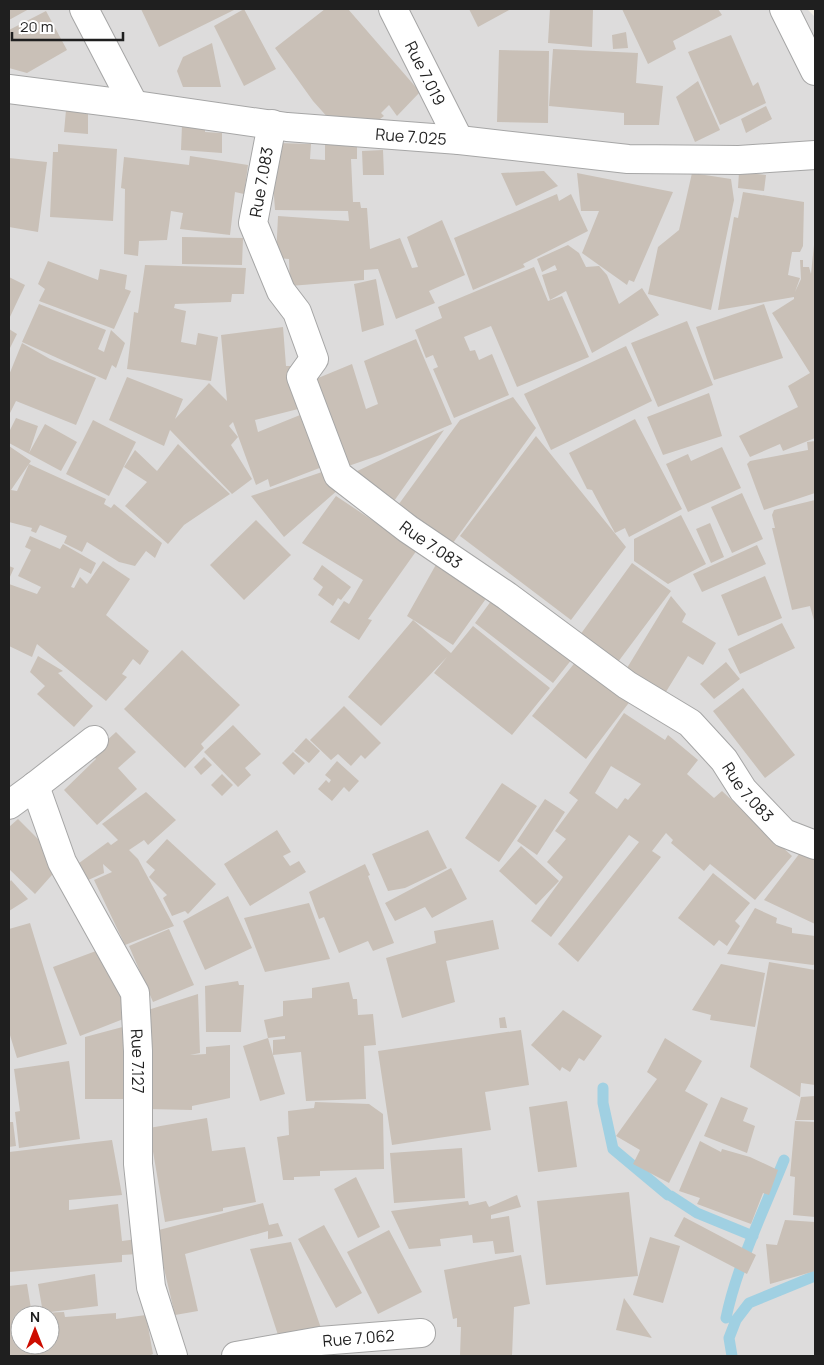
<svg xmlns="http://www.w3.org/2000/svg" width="824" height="1365" font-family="Manrope,sans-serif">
	<rect width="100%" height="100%" fill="#f1ede4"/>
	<path fill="#dddcdc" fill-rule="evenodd" d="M9,9H807L815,17V1356H9ZM20,1315H50V1345H20Z"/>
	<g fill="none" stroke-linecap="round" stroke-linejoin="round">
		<path stroke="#a0d0e2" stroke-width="11" d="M603,1088V1103L613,1149L668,1195
			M671,1196L697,1213L753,1236
			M726,1318C737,1265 764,1210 784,1160
			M732,1356L729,1338L736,1320L749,1303L815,1276"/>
	</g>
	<path fill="#c9c0b7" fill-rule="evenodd" d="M9,9H29L9,20Z
		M141,9H236L159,47Z
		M244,9L276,69L244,86L214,26Z
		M325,9H348L420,92L397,116L389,105L381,113L384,116L368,128L339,130L313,101L275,48Z
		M469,9H511L478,27Z
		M550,9H593L592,47L548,43Z
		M622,9H718L722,15L673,41L676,49L648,64Z
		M46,11L67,50L27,73L9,68V30Z
		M626,32L628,48L613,49L612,35Z
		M731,35L753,86L758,82L766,103L720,125L688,52Z
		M212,43L221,87H183L177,71L183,57Z
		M553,49L638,53L636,83L663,86L659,125H624V113L549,106Z
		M499,50L549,51L548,123L497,122Z
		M698,81L720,130L695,142L676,97Z
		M766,106L772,119L746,133L741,119Z
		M66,110L88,112V134L64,132Z
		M182,125H205V132L222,133V153L181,150Z
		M278,143L311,144L310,159L325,160V143L357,144V159H351L353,202H360L361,208H367L370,249L400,238L412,268L418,267L407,237L442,220L465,275L429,291L435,303L396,319L378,269L364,270V280L290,286L289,259L276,258L278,216L349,221L348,211L275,210L272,168Z
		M58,144L117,149L113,221L50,217L53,152H58Z
		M383,150L384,175H363L362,151Z
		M190,156L248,165L244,194L235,192L230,235L180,229L183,213L171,211L167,240L139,241L138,256L124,254L125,189L121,188L124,157L189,165Z
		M9,158L47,162L38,232L9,227Z
		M544,171L558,186L516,206L501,173Z
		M739,172L766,175L764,191L738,188Z
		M577,173L673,192L634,282L629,280L627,285L582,253L599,211H581Z
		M692,173L731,179L734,200L711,310L648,294L658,247L679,230Z
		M743,192L804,202L803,246L800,252H792L788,275L800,278L795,292L801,279L800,260H803V267H809L811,274L814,245H815V438L783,451L780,444L750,457L739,436L798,407L788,386L810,373L772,313L794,299V297L718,310L734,217L738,218Z
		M557,194L559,201L571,194L588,231L523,264L525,267L473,290L454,238Z
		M182,237L243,238L242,265L182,264Z
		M568,245L579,253L586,267L599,266L607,275L619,304L642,288L659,315L592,353L566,291L550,300L542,275L557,270L555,265L542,272L537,259Z
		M48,261L98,280L100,269L127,275L125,289L131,291L114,329L39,301L45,289L38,284Z
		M145,265L246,268L244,294H232L231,302L175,304L174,308L186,311L181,342L196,345L198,333L218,337L211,381L127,369L134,312L138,313Z
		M534,267L548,301L562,296L589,357L517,387L491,326L464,337L470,351L475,350L479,360L492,354L509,395L454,418L433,369L438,367L433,355L426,358L415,330L442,318L438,307Z
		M9,277L25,285L9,319Z
		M376,279L384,325L362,332L354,284Z
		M39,304L106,330L98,349L104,352L111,330L125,343L116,368L112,365L106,380L22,342Z
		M764,304L783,358L714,380L696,327Z
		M687,321L713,385L658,407L631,343Z
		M283,327L286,366H294L306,407L255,420L258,432L310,411L330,464L270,487L268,479L256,485L233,422L229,426L238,437L231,445L252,479L232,494L170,430L164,446L109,420L127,377L183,399L175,419L209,383L227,401L221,335Z
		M9,329L17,334L9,350Z
		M416,339L452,424L380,455L337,470L306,383L352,364L366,409L378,404L364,361Z
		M22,343L50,359L96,378L76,425L16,401L9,415V375Z
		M626,346L652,401L551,450L524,394Z
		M709,393L722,436L663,455L647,417Z
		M513,397L536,428L450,547L396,508L460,420Z
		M16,418L38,426L29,453L45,424L77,442L61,471L9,443V432Z
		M635,419L682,509L629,537L625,528L615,533L592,490L587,489L569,453Z
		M93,420L136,442L109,496L66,474Z
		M444,430L392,504L351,474Z
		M536,436L626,547L571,620L460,536Z
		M815,441V493L764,510L747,464L750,461L808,450L807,442Z
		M178,444L230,494L184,525L168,544L125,506L147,482L124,467L135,450L157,471Z
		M9,446L31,461L11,490L17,491L29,464L106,499L104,504L111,508L114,504L162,543L155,558L146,551L135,566L119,562L87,542L82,552L64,543L67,536L40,525L36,533L31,531L32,528L9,522Z
		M722,447L741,488L688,512L666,464L688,454L691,461Z
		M322,472L339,489L284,537L251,496Z
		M742,493L763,539L732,553L711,507Z
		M336,496L417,550L368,619L372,620L359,640L330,622L344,601L349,604L363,580L302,543Z
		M815,500V624L810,606L792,610L772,528H775L772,515L774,510Z
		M681,515L706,564L668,584L634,561V539Z
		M256,520L291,555L244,600L210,565Z
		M710,523L724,557L711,563L696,529Z
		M30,536L60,549L63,544L96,563L91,574L80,568L71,587L74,588L80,577L87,584L103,561L130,579L106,615L149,651L140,665L133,659L122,674L127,677L106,701L37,644L32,657L9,646V584L37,594L41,587L18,576L31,550L25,547Z
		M757,545L766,564L702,592L693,574Z
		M438,561L490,593L453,645L407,616Z
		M632,563L671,591L618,662L580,635Z
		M322,565L351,587L341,600L338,598L333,606L318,595L323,587L313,579Z
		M9,566L14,568L9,579Z
		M765,576L782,618L738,636L721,595Z
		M671,596L686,614L682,622L716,643L703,665L688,656L664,695L627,668Z
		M494,597L572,659L553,683L475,623Z
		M413,620L451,653L473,626L550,688L512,735L434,673L447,657L381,726L348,697Z
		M782,623L795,648L740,674L728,649Z
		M182,650L240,705L201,744L204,748L185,768L124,709Z
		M38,656L63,671L58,673L93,706L74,727L37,694L45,686L30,672Z
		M577,660L631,700L586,759L532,716Z
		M726,662L740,679L714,699L700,684Z
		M743,688L795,755L765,778L713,711Z
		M344,706L381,743L365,759L361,755L351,766L338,754L331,760L310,740Z
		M624,713L665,740L668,735L698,760L687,774L714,798L722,791L792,856L755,900L710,864L704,871L671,843L673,840L666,833L652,851L661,857L578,962L558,944L639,842L629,835L551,937L531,921L563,877L547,862L566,839L555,831L578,800L569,793ZM611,766L641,784L628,800L625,798L617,809L595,793Z
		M233,725L261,754L245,768L251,775L238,787L204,752Z
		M116,732L136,752L118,768L137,789L97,825L64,790L96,759L92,754Z
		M306,738L320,751L309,763L294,751Z
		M293,752L305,763L294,775L282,763Z
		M204,757L212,765L201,775L194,767Z
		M337,761L359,781L349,792L344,787L332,801L318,789L326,780L329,783L331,780L325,775Z
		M222,774L233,785L222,796L211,785Z
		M502,783L537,806L499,862L465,838Z
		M146,792L176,820L148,845L144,840L129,850L138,859L174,926L125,945L94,880L112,872L103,864L104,873L86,881L75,866L108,842L111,845L118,840L102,824Z
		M545,799L565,812L537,855L517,841Z
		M18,819L38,839L43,835L59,867L35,894L9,869V827Z
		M277,830L291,852L283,856L290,866L299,861L306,872L250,906L224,864Z
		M428,830L447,868L405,888L388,891L372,854Z
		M167,839L216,884L188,914L185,911L172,916L163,898L167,895L149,877L155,870L146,862Z
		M806,845L815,851V924L764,900Z
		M521,846L559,881L536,905L499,871Z
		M365,864L370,875L368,876L394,943L373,951L368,941L339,953L324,917L319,919L309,892Z
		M451,868L467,899L432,918L425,907L395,921L385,903Z
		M713,873L750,903L735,921L740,926L727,946L719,940L714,946L678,918Z
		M11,880L28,899L9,911V883Z
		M228,896L252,948L205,970L183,921Z
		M309,903L330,959L265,972L244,918Z
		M755,908L777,918L776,923L792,928V933L815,936V964L813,965L727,954Z
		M493,920L499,949L446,961L455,1002L402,1018L386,958L436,943L434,931Z
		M30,923L67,1044L17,1058L9,1032V929Z
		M169,929L194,985L153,1002L129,946Z
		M104,948L131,1016L80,1036L53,967Z
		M769,962L815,970V1085L801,1083L800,1097L750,1067Z
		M721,964L765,973L755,1027L710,1020L711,1015L692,1010Z
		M238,981L239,985H244L241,1032H206L205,986Z
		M349,982L353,999H357L358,1015L373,1014L376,1045L364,1046L366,1099L306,1101L301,1052L273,1055L285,1094L260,1101L243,1046L268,1038L273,1055V1040L285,1039V1036L268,1038L264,1020L283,1016V1001L312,998V988Z
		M198,994L200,1053L190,1055L206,1054V1047L230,1045V1098L192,1106V1110L147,1109L148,1010Z
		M563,1010L602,1036L584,1061L579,1058L570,1072L562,1067L560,1071L531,1045Z
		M505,1017L507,1028H500L499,1018Z
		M130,1025L129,1099H85V1037Z
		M521,1030L529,1085L485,1092L491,1130L392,1145L378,1051Z
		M665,1038L702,1061L685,1091L708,1104L669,1183L633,1164L640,1150L616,1136L657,1079L647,1072Z
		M69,1061L80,1139L19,1148L15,1112L20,1111L14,1069Z
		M815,1096V1120H796L801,1097Z
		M721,1097L748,1108L743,1121L755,1126L747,1153L704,1136Z
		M567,1101L577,1167L538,1172L529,1107Z
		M315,1102L369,1104L383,1114L384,1169L320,1171V1176L294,1177V1180H283L277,1137L289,1135L288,1111L314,1108Z
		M207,1118L212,1151L245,1147L256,1202L223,1208V1211L165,1222L149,1128Z
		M795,1121L815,1122V1217L793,1215L795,1177L790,1176Z
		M9,1122H13L16,1146L9,1147Z
		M112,1140L122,1195L69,1200V1210L118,1204L122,1241L137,1239L138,1254L122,1255V1262L9,1272V1152Z
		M700,1141L721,1152L722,1149L750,1157L778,1170L769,1195L763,1193L751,1224L697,1204L700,1198L679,1191Z
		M462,1148L465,1198L394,1203L390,1153Z
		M356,1177L380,1227L358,1238L334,1189Z
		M629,1192L638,1276L546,1285L537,1201Z
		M517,1195L521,1207L491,1215V1219L509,1216L514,1252L495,1254L493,1241L473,1243L472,1235L440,1239L441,1246L409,1249L391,1211L468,1201L469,1205L486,1201L489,1207Z
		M263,1203L269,1225L278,1223L283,1236L268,1239V1231L185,1254L198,1311L175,1315L155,1231Z
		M684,1217L756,1255L747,1274L674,1236Z
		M785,1220L815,1222V1271L770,1284L766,1244L777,1245Z
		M324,1225L362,1293L336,1308L298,1239Z
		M389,1230L422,1292L378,1314L347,1252Z
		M650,1237L680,1246L663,1303L633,1295Z
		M291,1242L321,1328L278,1335L250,1249Z
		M521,1255L530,1304L514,1307L512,1356H460L461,1327H457V1318L453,1319L444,1270Z
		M95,1274L98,1306L43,1313L38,1284Z
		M27,1284L32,1315H20V1345H50V1315H40V1313L64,1312L65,1317L116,1313V1319L146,1315L153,1354L149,1356H9V1286Z
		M624,1298L652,1338L616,1330Z"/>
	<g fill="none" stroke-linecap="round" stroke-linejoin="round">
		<defs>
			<g id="street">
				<path d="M84,9L134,105"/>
				<path id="s1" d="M393,9L459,140"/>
				<path d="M784,9L815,71"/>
				<path id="s2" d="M9,89L134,105L287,127L459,140L628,159L739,160L815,155"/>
				<path id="s3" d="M272,124L253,223L281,291L297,312L314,359L301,377L338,475L408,529L507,596L627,685L690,723L724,760L743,790L784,833L815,845"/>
				<path id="s4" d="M35,786L62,862L135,993L138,1051V1164L151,1287L173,1356"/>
				<path d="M9,805L35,786L94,740"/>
				<path id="s5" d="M236,1356L320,1341L421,1333"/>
			</g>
		</defs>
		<use href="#street" stroke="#a6a6a6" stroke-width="30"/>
		<use href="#street" stroke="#fff" stroke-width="28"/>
	</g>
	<g text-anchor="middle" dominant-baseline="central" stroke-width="4" stroke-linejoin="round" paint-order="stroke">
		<g font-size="16" fill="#1f1f1f" stroke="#fff">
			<text stroke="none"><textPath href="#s1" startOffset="72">Rue 7.019</textPath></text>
			<text stroke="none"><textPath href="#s2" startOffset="405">Rue 7.025</textPath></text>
			<text transform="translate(261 182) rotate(-80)">Rue 7.083</text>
			<text stroke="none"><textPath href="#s3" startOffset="494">Rue 7.083</textPath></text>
			<text stroke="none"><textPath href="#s3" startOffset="899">Rue 7.083</textPath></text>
			<text stroke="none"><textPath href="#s4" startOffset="299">Rue 7.127</textPath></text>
			<text stroke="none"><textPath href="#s5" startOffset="124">Rue 7.062</textPath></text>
		</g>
	</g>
	<rect width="824" height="1365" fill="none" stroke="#1f1f1f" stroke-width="20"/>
	<g transform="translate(35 1330)"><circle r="24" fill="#ffffff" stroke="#a5a5a5"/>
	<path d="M0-4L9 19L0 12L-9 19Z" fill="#cd0c00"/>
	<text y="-8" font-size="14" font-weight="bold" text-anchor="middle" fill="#1f1f1f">N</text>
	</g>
	<path d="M12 32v8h111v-8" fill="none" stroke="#1f1f1f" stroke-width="2.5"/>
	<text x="20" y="32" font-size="15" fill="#1f1f1f" stroke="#ffffff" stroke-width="4" paint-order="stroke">20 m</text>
</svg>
